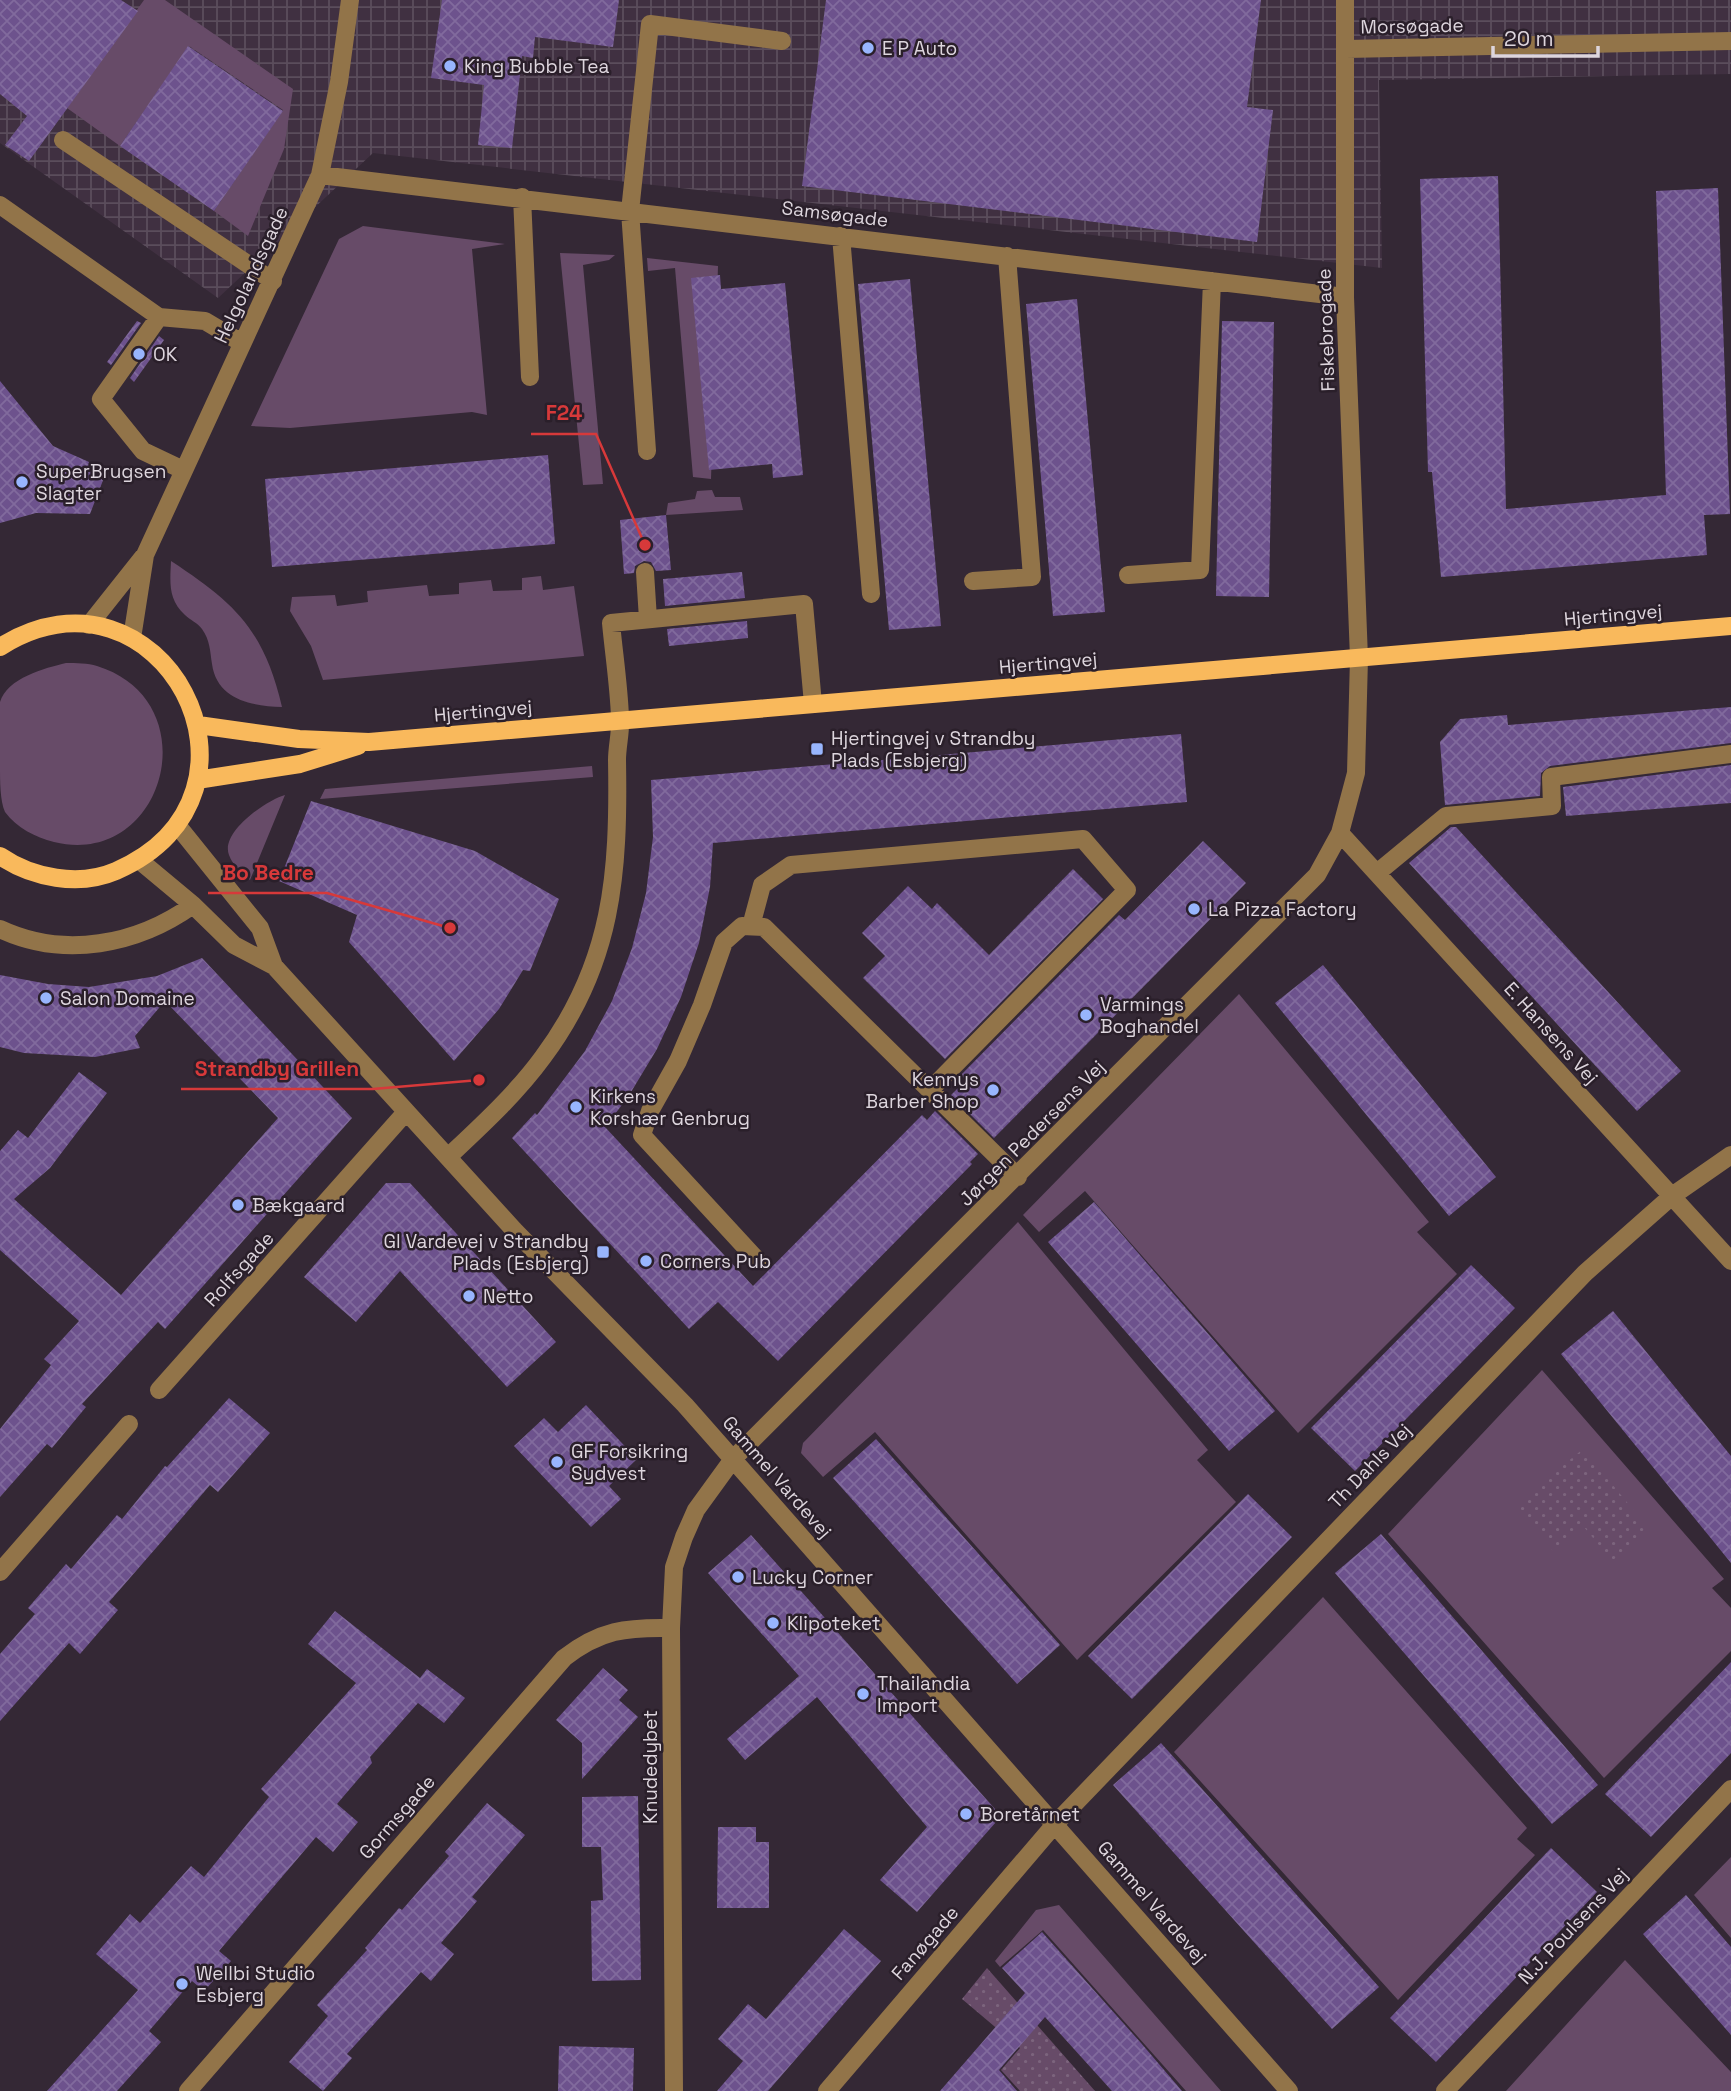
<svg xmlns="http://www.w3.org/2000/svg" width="1731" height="2091" font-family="'Space Grotesk',sans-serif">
	<defs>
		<pattern id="industrial-grid" width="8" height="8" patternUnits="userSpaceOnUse" patternTransform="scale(1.75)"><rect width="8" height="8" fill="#403041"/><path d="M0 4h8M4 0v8" fill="none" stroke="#5b4d5c"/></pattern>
		<pattern id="park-dots" width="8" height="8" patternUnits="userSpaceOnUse" patternTransform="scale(1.75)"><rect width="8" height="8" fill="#674b68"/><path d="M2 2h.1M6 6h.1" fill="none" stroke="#7c647d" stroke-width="1.8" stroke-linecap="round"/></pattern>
		<pattern id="building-cross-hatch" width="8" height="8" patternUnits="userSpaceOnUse" patternTransform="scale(1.75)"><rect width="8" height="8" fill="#6d528d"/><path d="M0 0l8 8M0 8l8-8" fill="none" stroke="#816a9d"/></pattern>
	</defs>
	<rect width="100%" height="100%" fill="#342835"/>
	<path fill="url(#industrial-grid)" d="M0,0H1731V74L1379,80L1382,268L373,153L218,298L0,143Z"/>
	<path fill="#674b68" d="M144,0H165L293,89L284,149L248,236L214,211L283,110L189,46L120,146L67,108Z
		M363,226L505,244L472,249L487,415L472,412L290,428L251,426L339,239Z
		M560,253L615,255L609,260L583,265L603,484L583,485Z
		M647,258L718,266L711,479L693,477L675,268L648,271Z
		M712,490L715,497H740L743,510L666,515L668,503L695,499L697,491Z
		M171,561C235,603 264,630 282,707C252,706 217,700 212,664C210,651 210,640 202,629C198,623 190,620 185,615C168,599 170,583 171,561Z
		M541,576L543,590L574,586L584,656L323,680L311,646L290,611L292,597L335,595L337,606L368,602L367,591L427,585L429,596L459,594V583L491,580L493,591L522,590V578Z
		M66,663C76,663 88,663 97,666C210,701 165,869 54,842C35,837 17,828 5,812C0,801 0,781 0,766C0,750 0,717 0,702C7,678 45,668 66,663Z
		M592,766L593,777L320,799L325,789Z
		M285,795L250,880C242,873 233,866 229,855C220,832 267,800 285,795Z
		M1239,994L1429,1222L1417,1232L1457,1274L1298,1433L1085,1191L1039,1232L1023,1215Z
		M1018,1222L1208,1450L1197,1460L1236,1502L1077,1660L875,1432L823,1477L801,1453L803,1443Z
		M1542,1370L1724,1579L1712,1588L1731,1608V1651L1604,1778L1388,1534Z
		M1323,1597L1527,1828L1517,1839L1535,1855L1398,2000L1174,1752Z
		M1731,1857V1938L1694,1895Z
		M1059,1905L1221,2091H1186L1043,1930L1000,1967L995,1961L1036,1910Z
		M1625,1960L1731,2072V2091H1506Z"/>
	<path fill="url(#park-dots)" d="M1583,1449L1649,1529L1612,1561L1584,1527L1554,1552L1515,1505Z
		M987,1968L1095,2091H1020L1001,2070L1020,2048L962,1999Z"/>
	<path fill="url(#building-cross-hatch)" d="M0,0H121L138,11L29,161L5,145L27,116L0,94Z
		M442,0H619L613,47L535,37L533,58L522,56L512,148L478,145L484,85L431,78Z
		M826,0H1261L1247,107L1273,110L1257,242L802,186Z
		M188,46L283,111L214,211L120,146Z
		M1498,176L1506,509L1666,495L1656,191L1718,188L1730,514L1704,515L1707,555L1441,577L1432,472H1428L1420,179Z
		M720,275L721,289L785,283L803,475L773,478L772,464L709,470L691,278Z
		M910,279L941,626L889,630L858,284Z
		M1077,299L1105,612L1053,616L1026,304Z
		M137,321L141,323L111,365L107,362Z
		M1222,321L1274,322L1269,597L1216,596Z
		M159,336L164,340L134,382L130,378Z
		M0,381L53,446L107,470L90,514L36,513L0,523Z
		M548,455L555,544L272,567L265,479Z
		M666,515L671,570L656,571L651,562L644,561L635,566L634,573L624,574L620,520Z
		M742,572L745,598L665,606L663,579Z
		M747,621L748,638L669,646L667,629Z
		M1731,707V743L1550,766L1541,773L1540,796L1445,805L1440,742L1460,719L1507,715L1508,725Z
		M1181,734L1187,802L713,843L710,887L699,943L681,997L657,1049L628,1097L605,1127L753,1286L922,1115L927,1120L935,1111L978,1154L970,1162L972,1164L778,1361L718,1302L689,1329L512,1138L535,1113L537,1115L585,1051L612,1001L632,948L646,893L653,837L651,780Z
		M1731,765V803L1566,816L1563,787Z
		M311,801L475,851L559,899L530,971L523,970L499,1009L454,1061L349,942L357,915L279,881Z
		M1451,827H1456L1681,1071L1637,1111L1409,863Z
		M1203,841L1246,883L994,1138L951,1095L966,1080L961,1075L1119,915L1125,920Z
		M1073,869L1103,899L945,1059L863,978L885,956L862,933L908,886L932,909L937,903L989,955Z
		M202,958L352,1118L165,1329L158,1322L82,1404L86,1407L52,1448L47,1444L0,1497V1429L51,1365L44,1359L79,1321L0,1250V1151L18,1130L28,1138L79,1072L107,1093L50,1168L14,1199L121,1295L278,1118L165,1001L135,1036L140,1048L95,1057L24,1053L0,1047V975L48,984L89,987L157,976Z
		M1323,965L1496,1177L1449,1216L1275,1003Z
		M386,1183H410L556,1342L507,1387L400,1271L356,1322L304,1277Z
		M1094,1202L1275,1411L1229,1451L1048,1242Z
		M1471,1265L1515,1308L1355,1471L1311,1428Z
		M1613,1311L1731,1456V1563L1561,1354Z
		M229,1398L270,1433L218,1492L210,1485L163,1540L109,1602L118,1610L80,1654L69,1643L0,1721V1654L35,1614L28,1608L66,1564L71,1569L117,1515L122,1519L165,1466L167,1467Z
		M586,1405L637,1459L609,1486L621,1499L591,1527L514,1446L544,1418L558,1432Z
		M876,1439L1060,1645L1017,1684L833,1478Z
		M1248,1494L1292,1537L1132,1699L1088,1656Z
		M1381,1534L1598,1785L1552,1824L1335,1573Z
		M751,1535L995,1809L996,1822L917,1912L880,1880L927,1827L817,1697L745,1760L727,1739L799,1676L708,1573Z
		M335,1611L420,1678L427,1669L465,1698L444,1723L418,1703L370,1757L372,1763L337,1804L358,1822L333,1852L316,1837L219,1951L231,1961L204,1991L192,1981L149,2031L161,2042L117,2091H47L138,1990L96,1954L130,1914L140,1923L191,1866L204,1877L269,1797L261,1789L356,1683L308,1644Z
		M1731,1662V1753L1651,1837L1605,1794Z
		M603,1668L628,1690L619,1700L638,1717L582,1779V1743L556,1720Z
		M1161,1743L1379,1987L1332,2029L1113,1785Z
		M638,1796L641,1980L592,1981L591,1901L603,1900L601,1847H582V1797Z
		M487,1803L525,1835L472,1897L477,1901L441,1943L454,1954L431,1981L421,1972L347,2054L352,2058L323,2091L289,2062L328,2016L317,2005L367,1950L365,1948L399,1908L402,1910L449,1856L445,1852Z
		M718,1827H756V1842H769V1908H717Z
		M1551,1848L1597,1892L1436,2062L1390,2018Z
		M1686,1895L1731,1947V2035L1643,1934Z
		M844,1929L881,1961L768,2091H717L743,2061L718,2039L748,2004L766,2019Z
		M1042,1932L1141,2043L1182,2091H1112L1045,2017L999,2070L1017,2091H940L1025,1993L1002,1968Z
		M559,2046L634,2048L633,2091H558Z"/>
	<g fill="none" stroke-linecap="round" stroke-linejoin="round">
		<path stroke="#927449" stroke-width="18" d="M1346,49L1731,41
			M63,140L273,281
			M320,175L1345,297
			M522,197L530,377
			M0,205L159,317
			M841,236L871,594
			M647,451L630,211L650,24L782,41
			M183,470L143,451L101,399L159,317L205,321L242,343
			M645,572L648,619
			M1128,575L1200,570L1212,281
			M973,581L1032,577L1007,256
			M89,625L143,557
			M132,638L145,555L320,175L339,82L350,0
			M177,825L260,928L274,966
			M1340,833L1731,1261
			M139,860L193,905L234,945L274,966L514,1230L685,1405L1289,2091
			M1377,873L1446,816L1552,806L1551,777L1731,754
			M751,926L762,885L791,865L1083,839L1127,890L930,1090
			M0,929C64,959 137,945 193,905
			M448,1157C481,1126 516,1094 543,1057C613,963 619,873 617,760C617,746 621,732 620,718C619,687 614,655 611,623L804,604L813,704
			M758,1261L642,1135L650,1111L678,1061L702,1005L724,942L742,926L764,927L1018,1177
			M159,1390L406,1112
			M0,1572L129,1424
			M188,2091L564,1658C600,1630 626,1627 671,1628
			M674,2091L671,1628L674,1567L684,1537L696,1510L733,1459L1317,875L1340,833L1356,773L1359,658L1345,297V0
			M827,2091L1056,1823L1585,1273L1672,1196L1731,1155
			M1445,2091L1731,1789"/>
		<path stroke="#f9b95c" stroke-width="18" d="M0,647C160,547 292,794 116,871C79,887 32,878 0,856
			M198,725L299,739L369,742L1731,626
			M197,780L300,764L358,746"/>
	</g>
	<g fill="#98b5fd" stroke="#2a1f2a" stroke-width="2.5">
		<circle cx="868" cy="48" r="7"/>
		<circle cx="450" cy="66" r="7"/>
		<circle cx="139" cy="354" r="7"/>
		<circle cx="22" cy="482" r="7"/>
		<rect x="810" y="742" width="14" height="14" rx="3.5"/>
		<circle cx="1194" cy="909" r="7"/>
		<circle cx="46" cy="998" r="7"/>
		<circle cx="1086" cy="1015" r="7"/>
		<circle cx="993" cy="1090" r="7"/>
		<circle cx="576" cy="1107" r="7"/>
		<circle cx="238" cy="1205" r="7"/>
		<rect x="596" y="1245" width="14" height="14" rx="3.5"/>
		<circle cx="646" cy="1261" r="7"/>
		<circle cx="469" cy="1296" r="7"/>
		<circle cx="557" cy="1462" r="7"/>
		<circle cx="738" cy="1577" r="7"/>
		<circle cx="773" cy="1623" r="7"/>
		<circle cx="863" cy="1694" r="7"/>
		<circle cx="966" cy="1814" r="7"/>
		<circle cx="182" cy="1984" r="7"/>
	</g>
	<g text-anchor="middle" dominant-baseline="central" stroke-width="5" stroke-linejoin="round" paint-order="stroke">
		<g font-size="19" fill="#ddd5dd" stroke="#2a1f2a">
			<text transform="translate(1412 26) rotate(-1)">Morsøgade</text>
			<text transform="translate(835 214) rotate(7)">Samsøgade</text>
			<text transform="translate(251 275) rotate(-65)">Helgolandsgade</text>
			<text transform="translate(1326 330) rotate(-92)">Fiskebrogade</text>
			<text transform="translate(1613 615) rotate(-5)">Hjertingvej</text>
			<text transform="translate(1048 663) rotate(-5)">Hjertingvej</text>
			<text transform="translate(483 711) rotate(-5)">Hjertingvej</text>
			<text transform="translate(1551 1033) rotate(48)">E. Hansens Vej</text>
			<text transform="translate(1032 1133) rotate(-45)">Jørgen Pedersens Vej</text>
			<text transform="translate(239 1269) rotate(-48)">Rolfsgade</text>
			<text transform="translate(1370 1466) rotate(-46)">Th Dahls Vej</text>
			<text transform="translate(777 1477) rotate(49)">Gammel Vardevej</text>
			<text transform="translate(650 1767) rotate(-90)">Knudedybet</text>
			<text transform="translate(397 1817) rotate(-49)">Gormsgade</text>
			<text transform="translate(1152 1902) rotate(49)">Gammel Vardevej</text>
			<text transform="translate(1573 1926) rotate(-47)">N.J. Poulsens Vej</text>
			<text transform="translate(925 1943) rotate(-49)">Fanøgade</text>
		</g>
		<g font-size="19" fill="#ddd5dd" stroke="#2a1f2a" text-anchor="start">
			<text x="882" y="48">E P Auto</text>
			<text x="464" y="66">King Bubble Tea</text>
			<text x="153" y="354">OK</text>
			<text x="36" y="471">SuperBrugsen<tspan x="36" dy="22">Slagter</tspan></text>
			<text x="831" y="738">Hjertingvej v Strandby<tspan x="831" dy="22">Plads (Esbjerg)</tspan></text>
			<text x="1208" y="909">La Pizza Factory</text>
			<text x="60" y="998">Salon Domaine</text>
			<text x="1100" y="1004">Varmings<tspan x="1100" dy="22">Boghandel</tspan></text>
			<text x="979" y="1079" text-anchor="end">Kennys<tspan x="979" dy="22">Barber Shop</tspan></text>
			<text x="590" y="1096">Kirkens<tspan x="590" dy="22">Korshær Genbrug</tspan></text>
			<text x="252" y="1205">Bækgaard</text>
			<text x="589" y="1241" text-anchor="end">Gl Vardevej v Strandby<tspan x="589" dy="22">Plads (Esbjerg)</tspan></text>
			<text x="660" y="1261">Corners Pub</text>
			<text x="483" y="1296">Netto</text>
			<text x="571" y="1451">GF Forsikring<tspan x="571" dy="22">Sydvest</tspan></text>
			<text x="752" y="1577">Lucky Corner</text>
			<text x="787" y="1623">Klipoteket</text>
			<text x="877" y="1683">Thailandia<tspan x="877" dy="22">Import</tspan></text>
			<text x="980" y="1814">Boretårnet</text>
			<text x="196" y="1973">Wellbi Studio<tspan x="196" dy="22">Esbjerg</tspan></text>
		</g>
	</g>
	<path fill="none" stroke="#d7393a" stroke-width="2.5" d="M645 545L596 434H531M450 928L327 893H208M479 1080L373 1089H181"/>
	<g fill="#d7393a" stroke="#2a1f2a" stroke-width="2.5">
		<circle cx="645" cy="545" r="7"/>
		<circle cx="450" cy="928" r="7"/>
		<circle cx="479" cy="1080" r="7"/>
	</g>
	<g font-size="21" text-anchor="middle" font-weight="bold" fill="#d7393a" stroke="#2a1f2a" stroke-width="5" stroke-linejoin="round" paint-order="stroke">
		<text x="564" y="420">F24</text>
		<text x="268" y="880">Bo Bedre</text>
		<text x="277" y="1076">Strandby Grillen</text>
	</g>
	<path d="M1493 46v10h105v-10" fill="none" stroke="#ddd5dd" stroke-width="3.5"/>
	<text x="1504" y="46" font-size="21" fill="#ddd5dd" stroke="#2a1f2a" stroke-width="5" paint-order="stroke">20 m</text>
</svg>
